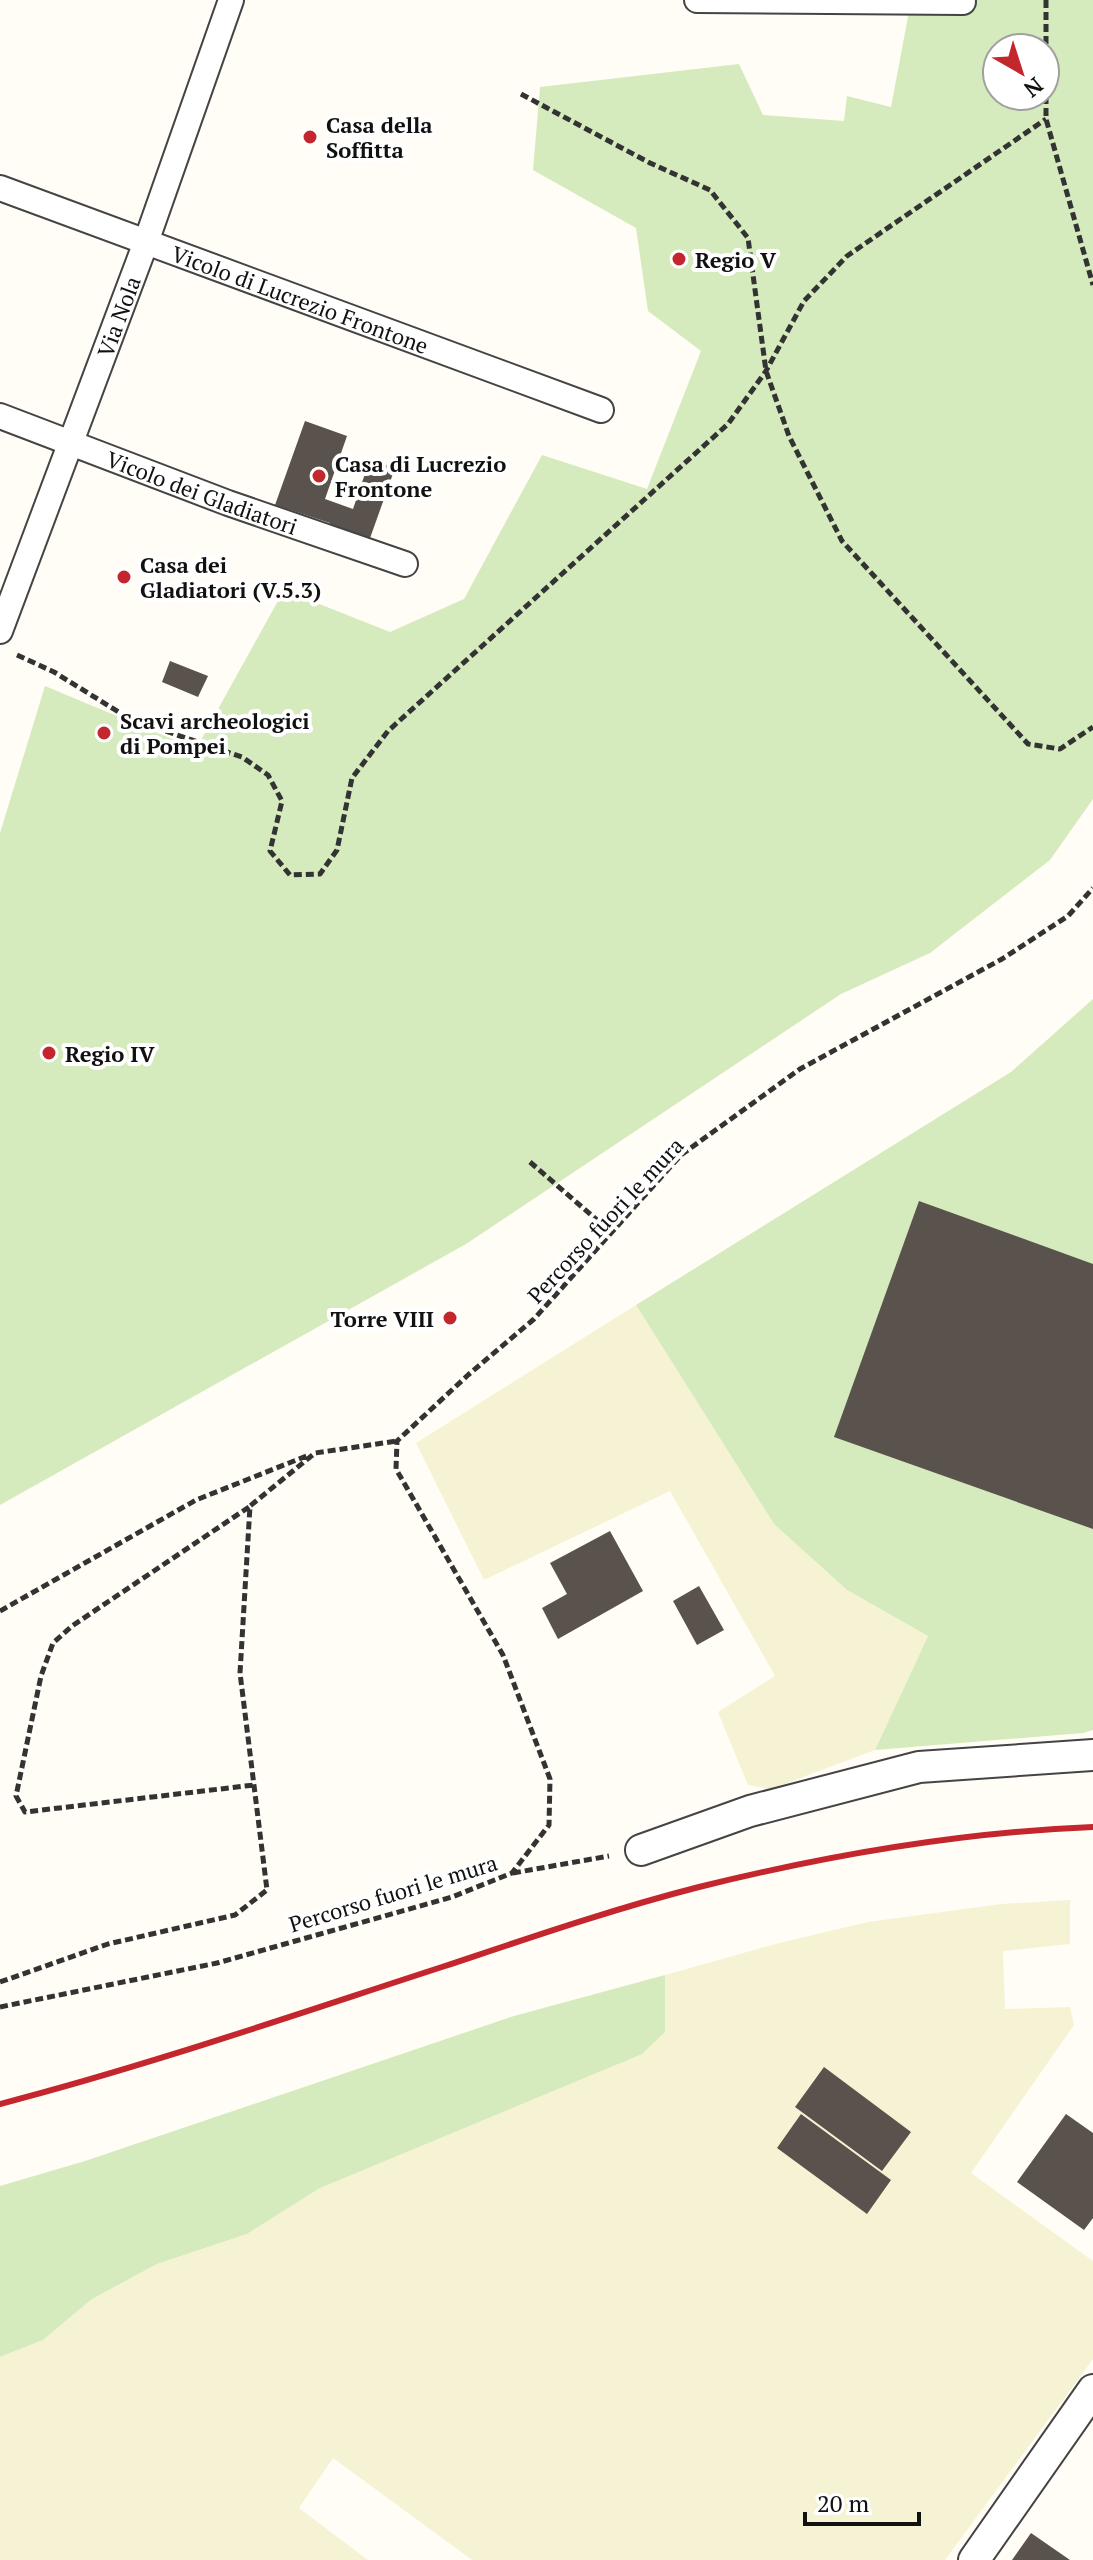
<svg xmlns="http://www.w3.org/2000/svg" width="1093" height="2560" font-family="'PT Serif',serif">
	<rect width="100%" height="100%" fill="#fffdf5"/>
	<path fill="#f6f3d4" d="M636,1305L774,1524L847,1590L928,1636L875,1750L771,1789L748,1785L718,1712L775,1676L670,1491L484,1580L416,1443Z
		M1070,1900V1944L1003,1951L1005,2009L1070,2007L1074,2025L971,2173L1093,2261V2359L945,2560H472L333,2458L299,2508L368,2560H0V2357L43,2340L92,2299L157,2264L247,2234L320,2188L665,2032V1975L779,1943L868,1922L1001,1904Z"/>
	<path fill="#d5ebbd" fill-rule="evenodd" d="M879,0H1093V799L1050,860L930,953L841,994L466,1244L0,1505V833L45,686L196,749L284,590L390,632L464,599L542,455L647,489L701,351L648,311L636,228L533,170L540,87L739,64L763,115L844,121L847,96L891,107L910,6ZM997,48H1045V96H997Z
		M1093,999V1730L1083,1733L875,1750L928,1636L847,1590L774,1524L636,1305L1011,1072Z
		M665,1975V2032L642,2054L320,2188L247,2234L157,2264L92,2299L43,2340L0,2357V2186L85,2161L514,2016Z"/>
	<path fill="#5a524d" d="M305,421L347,436L325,499L353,509L370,459L395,468L369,541L329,528L330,523L275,505Z
		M170,661L208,676L198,697L162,682Z
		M919,1201L1093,1264V1529L834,1437Z
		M610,1531L643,1591L558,1639L542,1608L567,1594L550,1563Z
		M699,1586L724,1630L697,1645L673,1601Z
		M824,2067L911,2132L882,2171L795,2107Z
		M801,2114L891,2180L867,2214L777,2148Z
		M1066,2114L1093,2133V2218L1084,2230L1017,2182Z
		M1031,2533L1070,2560H1012Z"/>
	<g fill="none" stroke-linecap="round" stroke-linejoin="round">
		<defs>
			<g id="pedestrian">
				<path d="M697,0L963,2"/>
				<path id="s1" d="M0,188L601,410"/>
				<path id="s2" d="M0,416L228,503L405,564"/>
				<path id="s3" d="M0,631L146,242L231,0"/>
			</g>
			<path id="minor" d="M641,1850L750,1811L919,1767L1093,1755
				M974,2560L1093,2390"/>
		</defs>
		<use href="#pedestrian" stroke="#444" stroke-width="28"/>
		<use href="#minor" stroke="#444" stroke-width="34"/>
		<path stroke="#333" stroke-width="5" stroke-dasharray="8 4" stroke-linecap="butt" d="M1046,0V119L1093,285
			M521,94L650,163L710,190L748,238L766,371L789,436L842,541L1028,744L1060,749L1093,727
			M17,655L54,672L130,719L242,757L268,775L282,801L270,851L290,875L320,874L337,850L352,778L388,731L728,424L766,371L804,301L847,256L1046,119
			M530,1162L612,1233
			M249,1507L72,1626L53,1643L41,1676L16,1796L25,1812L254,1785
			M0,1611L196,1500L309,1455
			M513,1873L609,1856
			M0,1982L108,1944L235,1915L267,1890L240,1673L250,1506L315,1453L397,1441
			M0,2007L217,1963L452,1897L512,1873L549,1825L550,1779L503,1655L396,1469L397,1441L468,1375L534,1319L681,1155L800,1069L1002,959L1068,916L1093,888"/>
		<use href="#pedestrian" stroke="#fff" stroke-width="24"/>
		<use href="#minor" stroke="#fff" stroke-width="30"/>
		<path stroke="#c4262e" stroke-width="6" d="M0,2104C150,2065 297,2014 445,1966C529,1938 613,1909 699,1887C828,1855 960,1832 1093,1827"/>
	</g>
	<g fill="#c4262e" stroke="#fff" stroke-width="3">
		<circle cx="310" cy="137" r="8"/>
		<circle cx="679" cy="259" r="8"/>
		<circle cx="319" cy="476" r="8"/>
		<circle cx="124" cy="577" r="8"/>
		<circle cx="104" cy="733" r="8"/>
		<circle cx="49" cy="1053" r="8"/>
		<circle cx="450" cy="1318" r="8"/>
	</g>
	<g text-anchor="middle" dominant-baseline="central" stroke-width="8" stroke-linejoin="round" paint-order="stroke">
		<g font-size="22" font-weight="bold" fill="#111" stroke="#fff" text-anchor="start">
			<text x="326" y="124">Casa della<tspan x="326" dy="25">Soffitta</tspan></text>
			<text x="695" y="259">Regio V</text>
			<text x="335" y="463">Casa di Lucrezio<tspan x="335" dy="25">Frontone</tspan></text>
			<text x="140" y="564">Casa dei<tspan x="140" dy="25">Gladiatori (V.5.3)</tspan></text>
			<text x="120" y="720">Scavi archeologici<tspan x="120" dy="25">di Pompei</tspan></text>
			<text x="65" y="1053">Regio IV</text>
			<text x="434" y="1318" text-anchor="end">Torre VIII</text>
		</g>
		<g font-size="22" fill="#111" stroke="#fff">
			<text stroke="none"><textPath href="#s1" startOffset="320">Vicolo di Lucrezio Frontone</textPath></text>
			<text stroke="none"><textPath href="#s3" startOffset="336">Via Nola</textPath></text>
			<text stroke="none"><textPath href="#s2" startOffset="216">Vicolo dei Gladiatori</textPath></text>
			<text transform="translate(605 1220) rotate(-47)">Percorso fuori le mura</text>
			<text transform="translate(393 1893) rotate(-17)">Percorso fuori le mura</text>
		</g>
	</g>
	<g transform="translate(1021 72) rotate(141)"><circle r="38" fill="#ffffff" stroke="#a0a0a0" stroke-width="2"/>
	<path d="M0-6L14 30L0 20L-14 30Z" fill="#c4262e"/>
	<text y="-12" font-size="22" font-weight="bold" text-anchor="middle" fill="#111111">N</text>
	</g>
	<path d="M805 2512v12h114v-12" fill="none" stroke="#111111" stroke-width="4"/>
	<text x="817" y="2512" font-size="24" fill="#111111" stroke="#ffffff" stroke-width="6" paint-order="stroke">20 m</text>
</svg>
